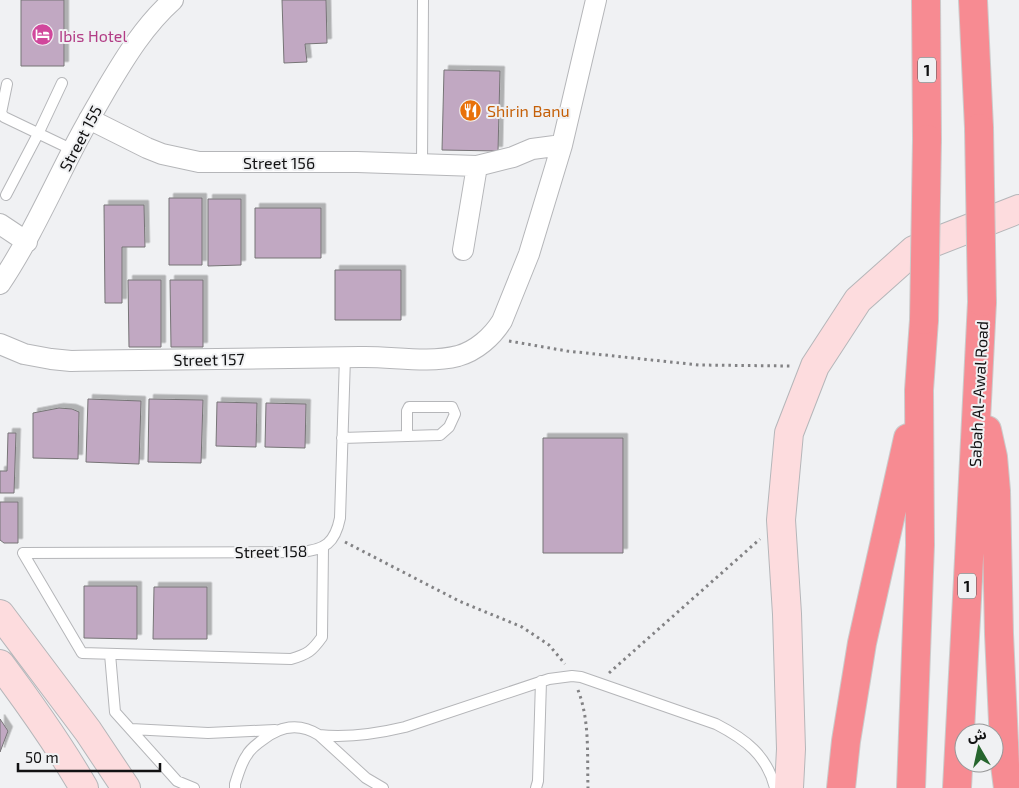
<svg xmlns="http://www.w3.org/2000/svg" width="1019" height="788" font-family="'Exo 2','Noto Sans Arabic',sans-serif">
	<defs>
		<filter id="shadow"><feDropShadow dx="4.5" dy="-4.5" stdDeviation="0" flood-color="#0004"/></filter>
	</defs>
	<rect width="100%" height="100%" fill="#f0f1f3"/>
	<path fill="#c1a8c2" stroke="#767476" filter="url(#shadow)" d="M21,0H64V66H21Z
		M282,0H326L327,43L305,44L307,62L284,63Z
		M444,70L500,71L498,151L442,150Z
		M169,198H202V265H169Z
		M208,199H241V265L208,266Z
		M104,205H144L145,247H122V303H105Z
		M255,208H321V258H255Z
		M335,270H401V320H335Z
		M128,280H161V347H129Z
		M170,280H203V347H171Z
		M88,399L141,401L139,464L86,462Z
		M149,399L203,400L201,463L148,462Z
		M217,402L257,403L256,447L216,446Z
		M266,403L306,404L305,448L265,447Z
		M59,408L72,409L79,412L78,459L33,458V413Z
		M8,433H16L14,493H0V471H7Z
		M543,438H623V553H543Z
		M0,502H18V543H4L0,540Z
		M84,586H137V639L84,638Z
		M154,587H207V639H153Z
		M0,719L8,731L0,752Z"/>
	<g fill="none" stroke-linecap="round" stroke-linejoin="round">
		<defs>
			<path id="service" d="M7,84L1,113L4,117L73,150
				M422,164L423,0
				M6,195L38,134L62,83
				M342,438L440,435L449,427L455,414L452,407H409L407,411V436
				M23,553L300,552C325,550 335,543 340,518L345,357
				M23,553L82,653L291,659C308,654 312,651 322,637L323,547
				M110,654L115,712L177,781L194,788
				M131,729L208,733L275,730
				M319,735C349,738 376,734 405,727L549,679L572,676L581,677L716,724C745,739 767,755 775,788
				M235,788V784C238,775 241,763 247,755C250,749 256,745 261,741C279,726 299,722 319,735L366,778L383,788
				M536,788L538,781L541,681"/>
			<path id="minor" d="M89,119L147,148L162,154L199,162H357L477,166L513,157L532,149L562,145
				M0,224L27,242
				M463,250L477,166
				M0,284C28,242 49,196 72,151C83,129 95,109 107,88C126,56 145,25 173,0
				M0,344L24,354L51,359L71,361C167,359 263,359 360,357C392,356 426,364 458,356C476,351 492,337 502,321L529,254L562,145L596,0"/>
			<path id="secondary" d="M0,614L88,731L126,788
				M0,664C30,704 59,745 84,788
				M789,788L791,749L787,614L781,520L789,433L815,366L858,300L914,250L1019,209"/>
			<path id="motorway" d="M926,0L927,139
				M973,0L979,128
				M987,430L993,457L996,491L999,634L1005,765L1008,788
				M841,788L846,741L862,643L908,438
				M911,788L920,545L919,390L924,320
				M957,788C965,626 975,464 982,302"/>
		</defs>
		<use href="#service" stroke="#b5b6b9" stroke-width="12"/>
		<use href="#minor" stroke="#b5b6b9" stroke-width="22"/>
		<use href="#secondary" stroke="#b5b6b9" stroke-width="30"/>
		<use href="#motorway" stroke="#cbcbcb" stroke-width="30"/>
		<path stroke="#828284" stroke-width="3" stroke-dasharray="2.5 4" stroke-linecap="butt" d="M509,341L567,351L699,365L791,366
			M345,542L459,601L522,627L549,645L565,664
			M609,673L760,539
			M578,690C590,721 587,755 588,788"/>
		<use href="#service" stroke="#fff" stroke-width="10"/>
		<use href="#minor" stroke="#fff" stroke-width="20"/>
		<use href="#secondary" stroke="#fddcde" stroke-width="28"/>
		<use href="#motorway" stroke="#f78b92" stroke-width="28"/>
		<defs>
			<path id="motorway-bridge" d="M979,128L982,302
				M924,320L927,139"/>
		</defs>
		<use href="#motorway-bridge" stroke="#cbcbcb" stroke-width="30" stroke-linecap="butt"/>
		<use href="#motorway-bridge" stroke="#f78b92" stroke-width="28"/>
	</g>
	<defs>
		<symbol id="hotel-disc" viewBox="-11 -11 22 22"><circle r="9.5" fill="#d1479c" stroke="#f0f1f3"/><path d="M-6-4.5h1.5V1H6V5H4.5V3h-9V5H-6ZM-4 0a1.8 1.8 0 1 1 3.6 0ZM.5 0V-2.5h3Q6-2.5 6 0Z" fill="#fff"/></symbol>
		<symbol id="restaurant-disc" viewBox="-11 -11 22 22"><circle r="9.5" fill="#e8710a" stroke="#f0f1f3"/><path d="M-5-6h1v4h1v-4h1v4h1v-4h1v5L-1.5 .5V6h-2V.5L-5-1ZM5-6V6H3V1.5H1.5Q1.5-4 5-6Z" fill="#fff"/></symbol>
	</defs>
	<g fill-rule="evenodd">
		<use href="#hotel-disc" x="30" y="22" width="25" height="25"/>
		<use href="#restaurant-disc" x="458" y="98" width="25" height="25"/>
	</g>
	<g text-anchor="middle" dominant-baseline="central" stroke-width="4" stroke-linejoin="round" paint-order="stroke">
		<g fill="#f0f1f3" stroke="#555556" stroke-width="1">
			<rect x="918" y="57.5" width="18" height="25" rx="4"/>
			<rect x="958" y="573.5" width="18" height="25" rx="4"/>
		</g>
		<g font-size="15" font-weight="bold" fill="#121213">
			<text x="927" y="70">1</text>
			<text x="967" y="586">1</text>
		</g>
		<g font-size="16" fill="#b23c85" stroke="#f0f1f3" text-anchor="start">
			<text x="59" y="35">Ibis Hotel</text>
		</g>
		<g font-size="16" fill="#c56008" stroke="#f0f1f3" text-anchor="start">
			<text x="487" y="110">Shirin Banu</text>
		</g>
		<g font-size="16" fill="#121213" stroke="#f0f1f3">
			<text transform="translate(80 138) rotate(-62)">Street 155</text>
			<text x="279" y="162">Street 156</text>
			<text transform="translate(209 359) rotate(-1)">Street 157</text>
			<text transform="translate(978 394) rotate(-87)">Sabah Al-Awal Road</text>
			<text transform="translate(271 551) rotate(-1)">Street 158</text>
		</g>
	</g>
	<g transform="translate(979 748) rotate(351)"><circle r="24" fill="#f0f1f3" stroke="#979899"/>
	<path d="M0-4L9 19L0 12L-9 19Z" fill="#26652e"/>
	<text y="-8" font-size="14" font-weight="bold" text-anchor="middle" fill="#121213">ش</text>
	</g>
	<path d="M18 763v8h142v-8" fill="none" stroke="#121213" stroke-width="2.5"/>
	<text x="25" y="763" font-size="15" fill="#121213" stroke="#f0f1f3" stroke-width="4" paint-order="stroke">50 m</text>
</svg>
